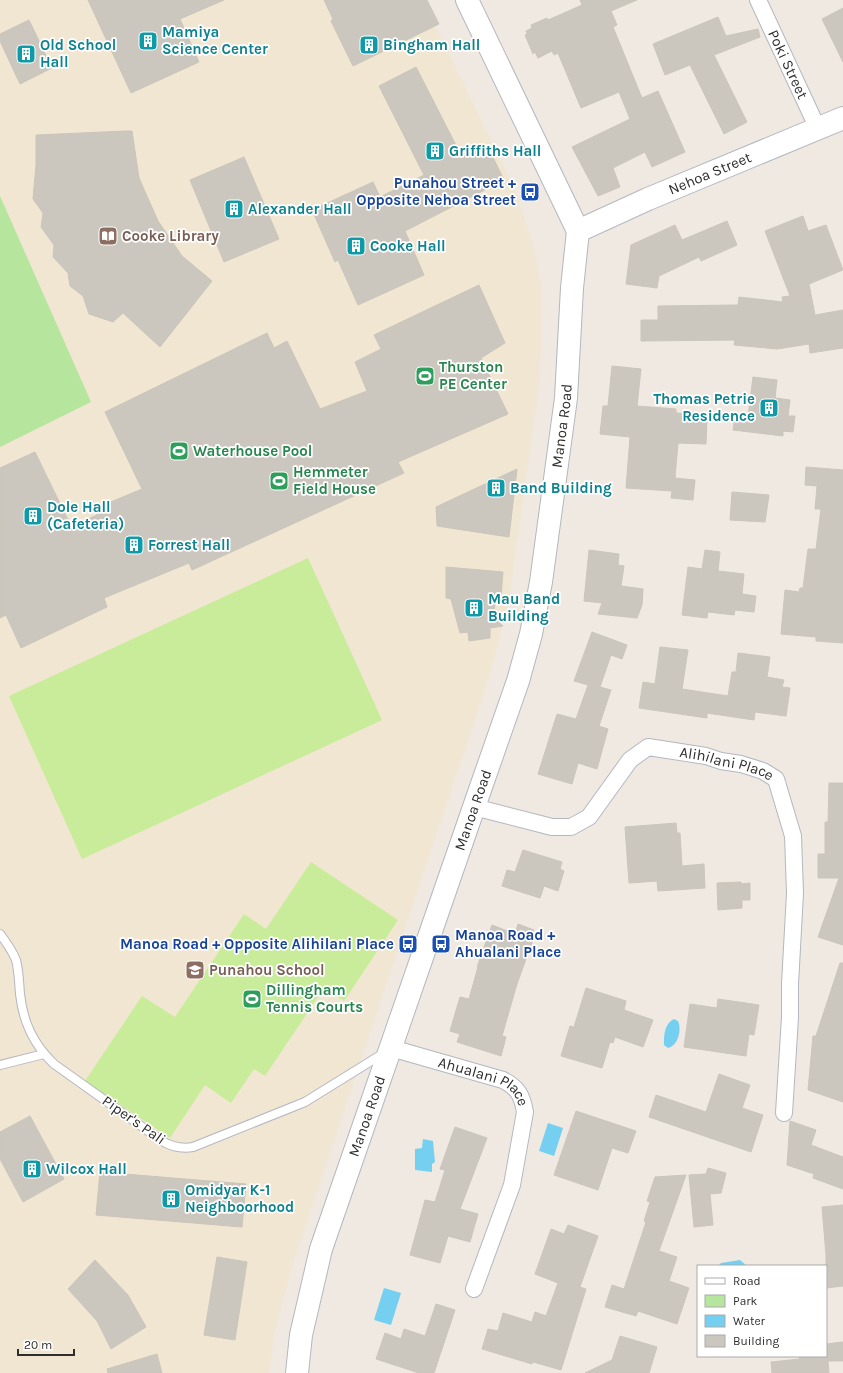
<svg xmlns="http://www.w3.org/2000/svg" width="843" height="1373" font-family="Karla,sans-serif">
	<rect width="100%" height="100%" fill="#efe9e1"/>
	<path fill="#f0e6d1" d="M0,0H423L515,190L534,249L542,292V329L539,385L509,599L491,671L291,1269L274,1335L269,1373H0Z"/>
	<path fill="#b6e59e" d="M0,196L91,402L0,447Z"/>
	<path fill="#c9ec9a" d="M308,558L382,720L82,859L9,696Z
		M311,862L398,920L344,1001L324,988L265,1076L254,1069L231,1103L205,1085L170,1138L85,1081L142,996L175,1017L244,914L266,929Z"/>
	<path fill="#75cff0" d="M674,1019L678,1021C682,1030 678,1046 668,1048L664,1045C664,1036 664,1024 674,1019Z
		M548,1123L563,1128L554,1156L539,1151Z
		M423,1139L433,1141L435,1162L432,1164V1172L415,1170V1149L422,1148Z
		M740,1260L747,1266H718L721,1263Z
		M384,1288L401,1293L391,1325L374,1320Z"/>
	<path fill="#cbc7bf" stroke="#cbc5ba" d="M88,0H224L180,19L199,62L131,93Z
		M324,0H427L439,24L353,66L331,21L333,19Z
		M580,0H637L611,11L617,25L613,27L642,98L658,91L685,152L652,167L645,152L613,168L620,187L598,196L572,147L630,119L619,92L581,108L558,53L554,55L552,51L538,58L535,52L533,54L525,35L527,34L526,31L532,28L531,25L547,18L548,20L582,5Z
		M843,8V62L822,19Z
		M718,17L726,36L758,29L760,37L714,55L747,122L724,134L690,65L665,75L653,44Z
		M29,20L52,68L20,84L0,41V34Z
		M416,67L462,157L487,145L504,180L405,231L424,275L358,305L338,260L335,262L312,210L373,182L380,197L424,175L379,86Z
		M126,131H132L139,178L158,221L182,256L212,281L160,347L123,313L113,322L89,314L83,296L70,286L68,273L53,257L54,245L41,227L43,213L33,199L36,165V135Z
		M244,157L279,239L224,262L190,180Z
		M803,216L808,231L826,225L843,270L809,284L815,315L843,310V348L810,353L809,344L777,349L734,345L735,340L641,341V320H658V306L738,305L739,297L783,302L782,297L790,296L765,231Z
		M727,221L737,245L701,261L699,257L659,276L657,288L626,284L631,245L675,225L682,240Z
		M479,285L505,343L481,358L508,414L398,462L404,473L192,570L189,563L104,598L107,607L21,648L6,615L0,618V468L35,452L71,526L97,515L94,509L142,489L105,412L267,333L274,348L287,341L320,409L367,391L355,362L381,349L374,335Z
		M612,366L641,369L637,406L676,409V413L707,415L706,444L678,443L675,478L695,480L693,500L671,498L672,491L626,488L630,437L600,434L603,406H608Z
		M753,377L777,380L775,398L790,400L788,416H795L793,432L783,431V436L733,430L735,416L748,417Z
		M806,467L843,470V643L816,641V637L781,634L785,590L799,592L800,588H803L808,549H816L821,509H815L817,486L805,485Z
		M517,469L509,537L437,526L436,507Z
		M732,492L769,495L765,522L730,520Z
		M589,550L619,554L618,565L624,566L621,586L643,589L642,605L637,618L598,614L602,603L584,601Z
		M705,550L720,552L718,571L744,574L742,594L756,596L754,612L735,610L734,615L708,612L707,618L682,615L688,567L702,569Z
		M446,567L503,572L501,596L496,598L493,617L503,626L490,628V638L469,641L468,632L460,633L451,599L446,598Z
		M592,632L627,645L622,659L611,655L600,687L611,690L599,726L608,729L597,769L578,763L572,784L538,774L557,714L576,719L588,685L574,681Z
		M660,647L688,650L682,689L728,696L732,672H736L738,653L770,657L767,677L784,680L782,687L790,688L786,716L755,712L754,720L707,713V718L639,708L643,682L655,684Z
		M829,783H843V945L818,937L839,878H818V854H825V822H828Z
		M676,823L677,833H680L682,866L704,864L705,888L658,891L657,881L629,883L625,827Z
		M523,850L562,862L560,869L564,871L558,891L544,886L540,898L502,886L507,870L515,872Z
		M741,882V884L750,883V900H742V908L718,910L717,883Z
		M518,924L534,930L531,936L534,937L517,984L502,1036L506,1037L501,1056L457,1042L460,1034L450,1031L460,997L469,999L478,967H477L492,925L515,934Z
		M840,963H843V1102L808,1090L813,1036H816Z
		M586,988L626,1001L624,1010L653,1020L643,1047L615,1037L613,1043L610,1042L602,1068L561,1056L570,1026L574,1027Z
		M718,999L759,1005L754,1035L749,1034L746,1056L684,1047L690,1004L717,1008Z
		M719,1074L750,1085L742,1108L763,1115L751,1152L649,1117L656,1095L706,1112Z
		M576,1111L636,1131L628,1153L612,1148L598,1190L554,1175Z
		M30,1116L64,1179L23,1202L0,1159V1132Z
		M790,1121L816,1130L811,1145L843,1157V1189L813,1178L814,1174L787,1165Z
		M455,1127L487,1138L460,1209L478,1214L470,1242L448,1236L440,1263L410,1255L425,1200L435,1202L445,1170L440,1169Z
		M708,1168L726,1173L721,1193L710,1194L713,1225L694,1227L689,1175L706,1174Z
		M100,1172L246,1184L242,1227L96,1215Z
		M686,1175L659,1251L677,1257L669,1281L689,1288L677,1324L638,1311L636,1316L605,1307L612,1285L624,1289L646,1222L644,1221L650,1202L647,1201L655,1177Z
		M843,1205V1286L826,1288V1255L822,1207Z
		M568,1225L598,1236L580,1287L586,1289L561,1370L533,1362L532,1364L482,1349L488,1329L498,1331L503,1313L532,1322L535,1312L546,1316L558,1283L535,1274L551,1229L564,1234Z
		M217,1257L247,1262L235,1340L204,1335Z
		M95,1260L128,1295L146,1327L111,1349L97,1321L68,1289Z
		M436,1304L455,1310L434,1373H419L376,1359L385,1333L401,1339L404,1329L425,1336Z
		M620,1336L657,1347L649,1373H585L612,1360Z
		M843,1342V1361H828L829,1373H772L771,1362L800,1359L799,1356H826V1344Z
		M157,1354L162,1373H108L107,1369Z"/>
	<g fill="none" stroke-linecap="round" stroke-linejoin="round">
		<defs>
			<path id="lane" d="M0,934C6,942 12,950 16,960C19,971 19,983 20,994C23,1022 33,1044 54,1064L162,1141C172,1147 181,1149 193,1147L305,1102L384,1053
				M0,1065L44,1054"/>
			<g id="street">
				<path id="s1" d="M758,0L818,129"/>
				<path id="s2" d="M474,807L552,827H571L589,817L630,760L648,747L706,756L721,761L741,764L763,771L776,779L793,836L795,893L790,984V1017L784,1113"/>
				<path id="s3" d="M391,1048L503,1080C518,1088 522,1095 525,1112L512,1185L474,1289"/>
			</g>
			<g id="secondary">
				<path d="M467,0L578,231"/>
				<path id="s4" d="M578,231L648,199L843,118"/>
				<path id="s5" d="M297,1373L301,1335L321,1249L474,807L518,681L531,634L541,582L566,398L572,288L578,231"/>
			</g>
		</defs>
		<use href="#lane" stroke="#b4b7c1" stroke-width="10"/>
		<use href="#street" stroke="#b4b7c1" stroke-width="18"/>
		<use href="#secondary" stroke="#b4b7c1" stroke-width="24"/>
		<use href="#lane" stroke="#fff" stroke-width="8"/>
		<use href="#street" stroke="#fff" stroke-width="16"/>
		<use href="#secondary" stroke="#fff" stroke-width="22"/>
	</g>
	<defs>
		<symbol id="building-square" viewBox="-11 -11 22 22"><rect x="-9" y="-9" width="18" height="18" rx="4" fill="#0f9aa8" stroke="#fff"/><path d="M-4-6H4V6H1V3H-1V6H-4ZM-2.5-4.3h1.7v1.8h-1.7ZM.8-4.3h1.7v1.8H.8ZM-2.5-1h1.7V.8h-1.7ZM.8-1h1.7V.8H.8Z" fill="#fff"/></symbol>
		<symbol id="bus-square" viewBox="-11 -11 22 22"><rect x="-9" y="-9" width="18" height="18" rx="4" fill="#1a4fb4" stroke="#fff"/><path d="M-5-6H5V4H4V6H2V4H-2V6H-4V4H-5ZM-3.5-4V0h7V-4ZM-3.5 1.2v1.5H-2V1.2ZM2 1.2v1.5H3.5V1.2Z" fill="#fff"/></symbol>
		<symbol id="library-square" viewBox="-11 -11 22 22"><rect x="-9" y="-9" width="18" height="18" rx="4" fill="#8d6e63" stroke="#fff"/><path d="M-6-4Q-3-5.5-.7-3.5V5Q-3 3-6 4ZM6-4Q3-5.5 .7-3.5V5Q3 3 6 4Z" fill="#fff"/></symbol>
		<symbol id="stadium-square" viewBox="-11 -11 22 22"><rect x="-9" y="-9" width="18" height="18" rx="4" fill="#2e9e5b" stroke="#fff"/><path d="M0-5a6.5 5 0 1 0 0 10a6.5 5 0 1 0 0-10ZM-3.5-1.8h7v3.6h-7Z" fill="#fff"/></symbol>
		<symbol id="school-square" viewBox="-11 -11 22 22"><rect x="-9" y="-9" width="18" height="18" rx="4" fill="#8d6e63" stroke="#fff"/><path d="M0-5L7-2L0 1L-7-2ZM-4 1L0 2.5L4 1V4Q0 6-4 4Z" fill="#fff"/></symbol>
	</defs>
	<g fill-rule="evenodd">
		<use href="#building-square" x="137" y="30" width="22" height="22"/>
		<use href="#building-square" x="358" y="34" width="22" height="22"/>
		<use href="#building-square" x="15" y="43" width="22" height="22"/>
		<use href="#building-square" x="424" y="140" width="22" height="22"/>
		<use href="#bus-square" x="519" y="181" width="22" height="22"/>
		<use href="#building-square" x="223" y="198" width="22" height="22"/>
		<use href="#library-square" x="97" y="225" width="22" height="22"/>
		<use href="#building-square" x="345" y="235" width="22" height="22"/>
		<use href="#stadium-square" x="414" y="365" width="22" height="22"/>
		<use href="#building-square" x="758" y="397" width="22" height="22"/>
		<use href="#stadium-square" x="168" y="440" width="22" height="22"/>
		<use href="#stadium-square" x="268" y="470" width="22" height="22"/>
		<use href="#building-square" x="485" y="477" width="22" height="22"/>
		<use href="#building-square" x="22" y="505" width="22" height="22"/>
		<use href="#building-square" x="123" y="534" width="22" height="22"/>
		<use href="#building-square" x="463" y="597" width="22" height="22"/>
		<use href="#bus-square" x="397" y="933" width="22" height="22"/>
		<use href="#bus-square" x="430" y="933" width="22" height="22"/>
		<use href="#school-square" x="184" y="959" width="22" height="22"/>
		<use href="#stadium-square" x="241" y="988" width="22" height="22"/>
		<use href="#building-square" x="21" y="1158" width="22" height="22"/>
		<use href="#building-square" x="160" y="1188" width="22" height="22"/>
	</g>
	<g text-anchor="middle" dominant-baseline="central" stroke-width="3.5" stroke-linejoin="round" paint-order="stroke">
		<g font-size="15" font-weight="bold" fill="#0d838f" stroke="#fff" text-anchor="start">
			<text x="162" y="32">Mamiya<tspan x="162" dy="17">Science Center</tspan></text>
			<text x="40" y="45">Old School<tspan x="40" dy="17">Hall</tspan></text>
			<text x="383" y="45">Bingham Hall</text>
			<text x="449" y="151">Griffiths Hall</text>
			<text x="248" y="209">Alexander Hall</text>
			<text x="370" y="246">Cooke Hall</text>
			<text x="755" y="399" text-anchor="end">Thomas Petrie<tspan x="755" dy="17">Residence</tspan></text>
			<text x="510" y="488">Band Building</text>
			<text x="47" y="507">Dole Hall<tspan x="47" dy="17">(Cafeteria)</tspan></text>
			<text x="148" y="545">Forrest Hall</text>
			<text x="488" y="599">Mau Band<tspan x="488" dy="17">Building</tspan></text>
			<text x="46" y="1169">Wilcox Hall</text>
			<text x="185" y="1190">Omidyar K-1<tspan x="185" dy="17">Neighboorhood</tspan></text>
		</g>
		<g font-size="15" fill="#2e2e2e" stroke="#fff">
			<text stroke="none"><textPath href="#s1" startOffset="71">Poki Street</textPath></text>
			<text stroke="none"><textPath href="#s4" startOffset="144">Nehoa Street</textPath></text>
			<text stroke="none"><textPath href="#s5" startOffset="987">Manoa Road</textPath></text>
			<text stroke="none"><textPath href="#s2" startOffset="293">Alihilani Place</textPath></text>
			<text stroke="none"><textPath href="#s5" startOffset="591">Manoa Road</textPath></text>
			<text stroke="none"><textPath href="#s3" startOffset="100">Ahualani Place</textPath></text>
			<text stroke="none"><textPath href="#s5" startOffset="267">Manoa Road</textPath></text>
			<text transform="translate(134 1120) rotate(35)">Piper's Pali</text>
		</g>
		<g font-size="15" font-weight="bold" fill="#164399" stroke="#fff" text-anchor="end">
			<text x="516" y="183">Punahou Street +<tspan x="516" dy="17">Opposite Nehoa Street</tspan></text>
			<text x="455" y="935" text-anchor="start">Manoa Road +<tspan x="455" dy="17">Ahualani Place</tspan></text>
			<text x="394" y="944">Manoa Road + Opposite Alihilani Place</text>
		</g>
		<g font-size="15" font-weight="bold" fill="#785e54" stroke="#fff" text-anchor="start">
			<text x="122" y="236">Cooke Library</text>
			<text x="209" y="970">Punahou School</text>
		</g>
		<g font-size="15" font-weight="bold" fill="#27864d" stroke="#fff" text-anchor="start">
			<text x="439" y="367">Thurston<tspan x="439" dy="17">PE Center</tspan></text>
			<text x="193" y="451">Waterhouse Pool</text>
			<text x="293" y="472">Hemmeter<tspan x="293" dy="17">Field House</tspan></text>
			<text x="266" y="990">Dillingham<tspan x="266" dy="17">Tennis Courts</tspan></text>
		</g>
	</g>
	<rect x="697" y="1265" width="130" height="92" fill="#ffffff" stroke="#ababab"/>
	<rect x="705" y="1278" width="20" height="6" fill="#ffffff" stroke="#ababab"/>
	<text x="733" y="1285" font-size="12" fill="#2e2e2e">Road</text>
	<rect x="705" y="1295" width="20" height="12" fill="#b6e59e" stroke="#ababab"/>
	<text x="733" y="1305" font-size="12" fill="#2e2e2e">Park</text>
	<rect x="705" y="1315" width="20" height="12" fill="#75cff0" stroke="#ababab"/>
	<text x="733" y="1325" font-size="12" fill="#2e2e2e">Water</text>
	<rect x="705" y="1335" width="20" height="12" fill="#cbc7bf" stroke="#ababab"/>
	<text x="733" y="1345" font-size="12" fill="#2e2e2e">Building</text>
	<path d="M18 1349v6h56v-6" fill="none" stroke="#2e2e2e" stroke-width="2"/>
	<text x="24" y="1349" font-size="12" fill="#2e2e2e" stroke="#ffffff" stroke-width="3" paint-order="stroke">20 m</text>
</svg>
